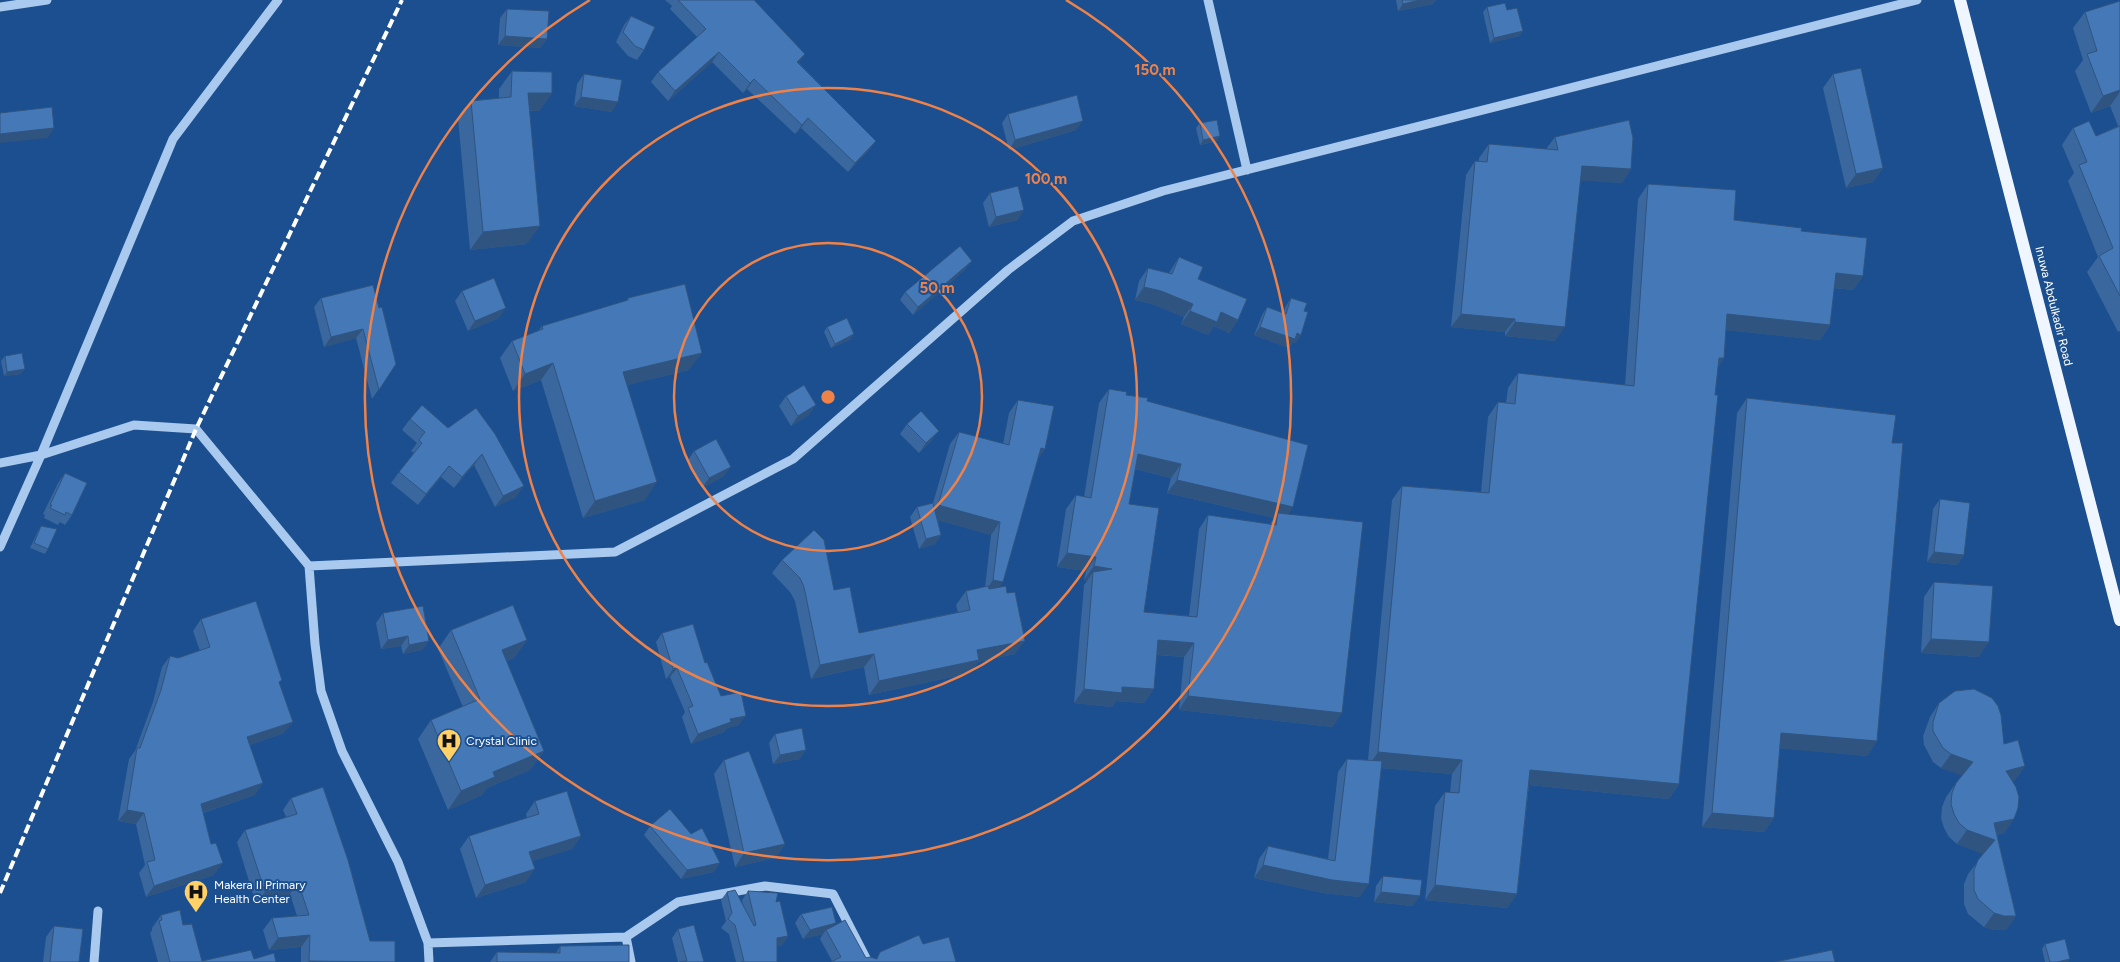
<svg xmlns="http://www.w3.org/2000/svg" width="2120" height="962" font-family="Figtree,sans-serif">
	<rect width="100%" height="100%" fill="#1b4f8f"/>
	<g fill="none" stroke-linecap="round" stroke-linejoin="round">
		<path stroke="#a9c9ee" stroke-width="9" d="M1208,0L1247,170
			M0,7L47,0
			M0,463L41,455L134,425L196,429L309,566L315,644L321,691L342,751L398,862L428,943L429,962
			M0,547L41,455L173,139L278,0
			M309,566L615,552L793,459L1008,270L1073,221L1163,191L1917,0
			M626,937L678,902L765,886L833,894L868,962
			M428,943L626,937L631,962
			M94,962L98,911"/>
		<path stroke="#f0f6ff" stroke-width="12" d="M1960,0L2120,620"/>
		<path stroke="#fff" stroke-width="4" stroke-dasharray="9 4" stroke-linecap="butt" d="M0,893L196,429L402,0"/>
	</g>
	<path fill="#3a679d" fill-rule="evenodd" d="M665,0H754L799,63L876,141L869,150L848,172L801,128L795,134L747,89L743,93L712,62L668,101L651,82L658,72L697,37L670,9L672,6Z
		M1396,0H1436L1433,4L1398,11Z
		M2120,1V331L2118,332L2087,272L2098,257L2068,181L2074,173L2062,145L2073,128L2096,136L2118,126L2110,106L2091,113L2075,71L2083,60L2073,28L2085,12Z
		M1487,7L1507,10L1523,31L1519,36L1490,43L1483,12Z
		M507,9L547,39L540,48L498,45L500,18Z
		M631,16L644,50L637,60L628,56L616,42L624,25Z
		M512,71L552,93L539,111H529L527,244L470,250L458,118L471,101L499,98V89Z
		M584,74L612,112L574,106L577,84Z
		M1833,74L1883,168L1873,182L1846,188L1823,88Z
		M1008,114L1076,130L1009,150L1002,123Z
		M1200,123L1217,141L1200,145L1196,128Z
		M1555,137L1631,169L1622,183L1580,180L1555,341L1505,336V332L1451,327L1466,175L1475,161H1479V158L1489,144L1546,149Z
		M1648,184L1734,220L1801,231L1863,276L1853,290L1834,288L1830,325L1820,340L1726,330L1724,358L1718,367L1679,784L1669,799L1529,785L1517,894L1507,908L1425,900L1435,806L1445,792H1450L1452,774L1381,768L1360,897L1323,893L1254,878L1259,859L1268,846L1328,859L1338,772L1347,759L1368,760L1392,500L1402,486L1481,492L1488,417L1498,402L1506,403L1508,388L1518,373L1625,385L1638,199Z
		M990,193L1018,220L989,227L983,203Z
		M1179,257L1198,279L1238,320L1229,333L1214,326L1208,335L1181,324L1184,317L1152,304L1135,300L1139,281L1148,268L1169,273Z
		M966,269L913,315L900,300L905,292Z
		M462,291L499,318L468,331L455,301Z
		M321,298L379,308L396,364L372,399L356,338L324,347L314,307Z
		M628,298L689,370L627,385L645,500L583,518L541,380L513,391L500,358L512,341L539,330L542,326L626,301Z
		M1291,298L1304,311L1301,335L1295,343L1293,342L1289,348L1254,335L1262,315L1267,307L1283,313L1286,306Z
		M827,327L851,339L831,348L824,332Z
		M5,356L21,374L4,376L1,361Z
		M1109,389L1147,401L1293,507L1288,514L1333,727L1179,710L1184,657L1157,655L1154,689L1144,703L1116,701L1112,707L1074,703L1084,585L1087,581L1084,580L1086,571L1057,567L1066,509L1076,495L1084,497L1099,403ZM1135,469L1171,478L1167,493L1274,518L1270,524L1208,515L1199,529L1189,616L1144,612L1129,504Z
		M786,396L809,415L791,426L779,406Z
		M1747,398L1892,443L1877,741L1867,756L1780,748L1774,818L1764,832L1702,827L1737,413Z
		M1018,400L1045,449L1037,460L1003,582L998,588L1015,654L978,662L970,673L869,695L864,667L811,679L795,601L790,592L772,573L782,560L834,590L859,633L958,612L956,605L966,591L985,587L991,535L938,520L941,535L935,544L919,549L910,517L917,507L933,503L950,444L959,432L1003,444L1009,413Z
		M476,408L516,497L495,507L474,465L454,488L441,477L418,505L391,483L399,472L414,453L411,451L417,443L402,430L410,419L448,428Z
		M907,424L932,440L919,453L900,434Z
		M694,451L724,476L702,488L688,460Z
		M65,473L72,515L65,525L60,522L58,525L44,518L45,515L43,514L58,483Z
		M1940,499L1964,555L1957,565L1927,562L1933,509Z
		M41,526L48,549L45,554L30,548L38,531Z
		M1934,582L1979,657L1921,653L1924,597Z
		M383,613L429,641L422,650L403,654L401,646L381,649L376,623Z
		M201,619L280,684L284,733L250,745L255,795L203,813L214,875L146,897L139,873L145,865L136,824L118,821L129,759L135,751L153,702L162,667L170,656L178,658L200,651L193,631Z
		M451,630L527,640L514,658L506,661L544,751L530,770L487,788L482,795L448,810L418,739L431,720L463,707L438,649Z
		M662,633L705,663L721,696L739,725L727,728L724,732L691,744L682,717L685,712L670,677L666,679L656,642Z
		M1939,703L2004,744L2025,766L2015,780L2012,781L2014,819L2004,833L1997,835L2016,916L2006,930H1994L1984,927L1968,914L1964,904V884L1968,874L1984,854L1957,844L1949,837L1944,828L1941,818L1942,807L1946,797L1962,775L1941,768L1933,762L1924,745L1923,736L1930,717Z
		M775,734L806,750L799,759L773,764L769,743Z
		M724,760L785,844L775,858L735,867L714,774Z
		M291,798L370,941L395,962H301V947L269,950L263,930L272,918L297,916L290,894L256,904L237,842L245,830L286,817L283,810Z
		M535,801L581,836L572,849L532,861L526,882L476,898L460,849L469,836L527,818L526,814Z
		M650,826L691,834L714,872L681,879L644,835Z
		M1383,876L1413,906L1374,902L1376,886Z
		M748,891L776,902L788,936L782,945L777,946V962H736L729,934L721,928L726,921L721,900L727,892L743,907L742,900Z
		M801,914L834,925L866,958L876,959L880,952L923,944L956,962L832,961L820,939L823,934L803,939L795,923Z
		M161,915L183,925L202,961L254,959L276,962H158L150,933L152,930V928Z
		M54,926L79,962H43L46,937Z
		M678,929L704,962H678L672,938Z
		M2045,944L2068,962H2045L2042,949Z
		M560,946L629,962H490L497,952L556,953Z"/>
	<path fill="#305480" d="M1420,0H1436L1433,4L1398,11L1403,4Z
		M1523,31L1519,36L1490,43L1494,38Z
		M505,36L547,39L540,48L498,45Z
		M719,52L712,62L668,101L675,91Z
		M805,54L798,64L797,62Z
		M754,79L747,89L743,93L750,83Z
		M2120,90V92L2110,106L2091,113L2103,96Z
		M528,93H552L539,111L515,110Z
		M581,97L618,102L612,112L574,106Z
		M808,118L801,128L795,134L802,125Z
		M1083,121L1076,130L1009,150L1015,140Z
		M54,128L48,138L0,143V134Z
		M1220,136L1217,141L1200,145L1203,140Z
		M876,141L869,150L848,172L855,163Z
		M1582,166L1631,169L1622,183L1572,180Z
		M1883,168L1873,182L1846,188L1856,174Z
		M1024,210L1018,220L989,227L996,217Z
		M540,226L527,244L470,250L483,232Z
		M972,261L966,269L913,315L918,307Z
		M1836,273L1863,276L1853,290L1826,287Z
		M1144,287L1161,291L1193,304L1184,317L1152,304L1135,300Z
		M506,308L499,318L468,331L475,321Z
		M1190,311L1221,312L1238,320L1229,333L1214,326L1208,335L1181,324Z
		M1461,314L1515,319L1505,332L1451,327Z
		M1727,314L1830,325L1820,340L1717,329Z
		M1515,322L1565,327L1555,341L1505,336Z
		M1260,327L1297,333L1301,335L1295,343L1293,342L1289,348L1254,335Z
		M363,329L356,338L324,347L331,337Z
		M854,334L851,339L831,348L835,344Z
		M702,353L689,370L611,389L623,372Z
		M1719,358H1724L1714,372Z
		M553,363L541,380L513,391L525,374Z
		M25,369L21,374L4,376L7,372Z
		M816,405L809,415L791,426L798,416Z
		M939,431L932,440L919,453L926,443Z
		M1041,448L1045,449L1036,462Z
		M482,454L474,465L454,488L462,477Z
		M1138,454L1181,464L1171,478L1128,467Z
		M449,466L441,477L418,505L426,494Z
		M731,467L724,476L702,488L709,478Z
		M1177,480L1293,507L1284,520L1278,513L1274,518L1167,493Z
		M657,482L645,500L583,518L595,501Z
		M524,486L516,497L495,507L503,496Z
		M938,505L1000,522L991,535L929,518Z
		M941,535L935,544L919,549L926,539Z
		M1934,552L1964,555L1957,565L1927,562Z
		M1067,553L1096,557L1086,571L1057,567Z
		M1094,566L1112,569L1093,572L1087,581L1084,580Z
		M993,580L1003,582L994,595L984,593Z
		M408,636L401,646L381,649L388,640Z
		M1931,639L1989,642L1979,657L1921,653Z
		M527,640L514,658L488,669L502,650Z
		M1158,640L1194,643L1184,657L1149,654Z
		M429,641L422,650L403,654L409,645Z
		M1025,641L1015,654L978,662L970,673L869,695L879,681L977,650Z
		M874,654L864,667L811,679L820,665Z
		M677,668L670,677L666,679L673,669Z
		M1122,687L1154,689L1144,703L1116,701L1112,707L1074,703L1084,689Z
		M1188,696L1342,713L1333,727L1179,710Z
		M746,716L739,725L727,728L724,732L691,744L698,734L730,719Z
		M293,722L284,733L239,749L247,737Z
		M1781,733L1877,741L1867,756L1771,748Z
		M806,750L799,759L773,764L780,755Z
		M544,751L530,770L487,788L482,795L448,810L461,791L493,772Z
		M1378,752L1462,760L1452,774L1368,767Z
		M1951,754L1973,762L1963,776L1941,768Z
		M2025,766L2015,780L1996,786L2006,771Z
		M1530,770L1679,784L1669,799L1520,784Z
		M263,783L255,795L193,816L201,804Z
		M127,810L144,813L136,824L118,821Z
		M1712,813L1774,818L1764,832L1702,827Z
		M2014,819L2004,833L1986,837L1995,840L1985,855L1957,844L1967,830Z
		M581,836L572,849L520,865L529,852Z
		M785,844L775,858L735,867L744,853Z
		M223,863L214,875L146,897L154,886Z
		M720,863L714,872L681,879L687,870Z
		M1263,865L1369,884L1360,897L1323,893L1254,878Z
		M535,869L526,882L476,898L485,885Z
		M298,882L290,894L256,904L265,892Z
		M1435,885L1517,894L1507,908L1425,900Z
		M1381,892L1420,896L1413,906L1374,902Z
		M1994,913L2016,916L2006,930H1994L1984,927Z
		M836,923L829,933L826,930L823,934L803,939L810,930Z
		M310,935L301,947L269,950L278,938Z
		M788,936L782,945L771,947L777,938Z
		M2070,959L2068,962H2057Z
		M309,961L358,962H308Z"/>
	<path fill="#4478b7" stroke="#305480" d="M678,0H754L805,54L797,62L876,141L855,163L808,118L802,125L754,79L750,83L719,52L675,91L658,72L706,29Z
		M1402,0H1420L1403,4Z
		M2120,1V90L2103,96L2087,54L2097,51L2085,12Z
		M1505,3L1507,10L1517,8L1523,31L1494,38L1487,7Z
		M507,9L549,11L547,39L505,36Z
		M631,16L655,27L644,50L635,46L623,32Z
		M1861,68L1883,168L1856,174L1833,74Z
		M512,71L552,72V93H528L540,226L483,232L471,101L511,97Z
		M584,74L622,80L618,102L581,97Z
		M1077,95L1083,121L1015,140L1008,114Z
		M52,107L54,128L0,134V113Z
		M1217,120L1220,136L1203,140L1200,123Z
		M1629,120L1633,138L1631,169L1582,166L1565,327L1515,322V319L1461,314L1475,161L1487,162L1489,144L1558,150L1555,137Z
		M2089,121L2096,136L2120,126V296L2099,256L2113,248L2079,165L2087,162L2073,128Z
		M1648,184L1736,190L1734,220L1802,228L1801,231L1867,238L1863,276L1836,273L1830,325L1727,314L1724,358H1719L1715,395H1718L1679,784L1530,770L1517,894L1435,885L1445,792L1459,793L1462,760L1378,752L1402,486L1489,493L1498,402L1515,404L1518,373L1634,386Z
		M1018,186L1024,210L996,217L990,193Z
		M960,246L972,261L918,307L905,292Z
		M1179,257L1203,267L1198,279L1247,299L1238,320L1221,312L1217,322L1190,311L1193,304L1161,291L1144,287L1148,268L1172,274Z
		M494,278L506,308L475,321L462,291Z
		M685,284L702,353L623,372L657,482L595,501L553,363L525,374L512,341L543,329L542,326L628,300V298Z
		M373,285L379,308L382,307L396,364L379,390L363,329L331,337L321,298Z
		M1291,298L1307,303L1304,311L1308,312L1301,335L1297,333L1295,339L1260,327L1267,307L1286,314Z
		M847,318L854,334L835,344L827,327Z
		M22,353L25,369L7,372L5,356Z
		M804,385L816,405L798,416L786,396Z
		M1109,389L1127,392L1126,395L1148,398L1147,401L1308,445L1293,507L1177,480L1181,464L1138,454L1129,504L1159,508L1144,612L1197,617L1208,515L1276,525L1278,513L1363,522L1342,713L1188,696L1194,643L1158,640L1154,689L1122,687V693L1084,689L1093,572L1112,569L1094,566L1096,557L1067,553L1076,495L1091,498Z
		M1747,398L1896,415L1892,443H1903L1877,741L1781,733L1774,818L1712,813Z
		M1018,400L1054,406L1045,449L1041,448L1003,582L993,580L1000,522L938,505L959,432L1009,445Z
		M422,405L448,428L476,408L495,434L524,486L503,496L482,454L462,477L449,466L426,494L399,472L422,443L419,440L425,432L410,419Z
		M921,411L939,431L926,443L907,424Z
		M716,439L731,467L709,478L694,451Z
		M65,473L87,483L72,515L66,512L65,515L50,508L52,505H50Z
		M1940,499L1970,503L1964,555L1934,552Z
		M933,503L941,535L926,539L917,507Z
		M41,526L57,529L48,549L34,543Z
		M814,530L824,540L834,590L850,587L859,633L970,610L966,591L988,586L989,589L1006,586L1007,593L1015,592L1025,641L977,650L979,660L879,681L874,654L820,665L804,587L800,578L782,560Z
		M1934,582L1993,586L1989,642L1931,639Z
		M256,601L282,680L279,682L293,722L247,737L263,783L201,804L211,844L216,843L223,863L154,886L147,862L155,860L144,813L127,810L137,748H140L161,690L170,656L178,658L210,647L201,619Z
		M513,605L527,640L502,650L544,751L493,772L495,777L461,791L431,720L480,699L451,630Z
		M423,606L429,641L409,645L408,636L388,640L383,613Z
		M693,624L705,663L707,662L721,696L741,692L746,716L730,719L731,722L698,734L688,708L693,706L677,668L673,669L662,633Z
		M1974,689L1992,698L1998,706L2001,715L2004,744L2018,740L2025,766L2006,771L2016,787L2019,797L2018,808L2014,819L1994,823L2016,916H2004L1994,913L1978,899L1974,890V870L1978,860L1995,840L1967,830L1959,823L1954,814L1951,804L1952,793L1956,783L1973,762L1951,754L1943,748L1933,731V722L1939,703L1955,691Z
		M802,728L806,750L780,755L775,734Z
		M749,751L785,844L744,853L724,760Z
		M1347,759L1382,761L1369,884L1332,880L1263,865L1268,846L1335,861Z
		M323,787L348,860L370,941H395V962L309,961L310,935L278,938L272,918L309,915L298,882L265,892L245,830L297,814L291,798Z
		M567,791L581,836L529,852L535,869L485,885L469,836L539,814L535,801Z
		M670,809L691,834L702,828L720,863L687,870L650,826Z
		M1383,876L1422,880L1420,896L1381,892Z
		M735,890L754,926L756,925L748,891L778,893L776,902L780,901L788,936L777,938V962H741L744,961L735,925L728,919L732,913L727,892Z
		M832,907L836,923L810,930L801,914Z
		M180,910L183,925L192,924L202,961L251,950L254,959L274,953L276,962H170L159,921L162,920L161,915Z
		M845,920L866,958L870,957L877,959L880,952L919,935L923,944L949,937L956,962H831L841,957L826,930Z
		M694,925L704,962H679L687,961L678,929Z
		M54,926L83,929L79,962H50Z
		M2065,939L2070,959L2057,962H2050L2045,944Z
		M629,945V962H497V952L560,953V946Z
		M1832,950L1835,962H1775Z"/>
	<g fill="none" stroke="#ee8249" stroke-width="2.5">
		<circle cx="828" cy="397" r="154"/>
		<circle cx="828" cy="397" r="309"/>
		<path d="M1066 0A463 463 0 1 1 590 0"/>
	</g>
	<defs>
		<symbol id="hospital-pin" viewBox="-11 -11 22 30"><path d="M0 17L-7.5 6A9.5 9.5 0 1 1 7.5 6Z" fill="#ffd166" stroke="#1b4f8f"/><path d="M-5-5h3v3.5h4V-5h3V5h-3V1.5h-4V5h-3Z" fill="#111"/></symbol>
	</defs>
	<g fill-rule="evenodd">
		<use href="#hospital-pin" x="435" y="727" width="28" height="38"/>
		<use href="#hospital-pin" x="182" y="878" width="28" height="38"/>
	</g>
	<g text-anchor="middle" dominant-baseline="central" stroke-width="4" stroke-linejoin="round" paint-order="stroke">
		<g font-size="12" fill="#fff" stroke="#1b4f8f">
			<text transform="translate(2054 306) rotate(76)">Inuwa Abdulkadir Road</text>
		</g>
		<g font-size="12" fill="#fff" stroke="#1b4f8f" text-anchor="start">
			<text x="466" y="741">Crystal Clinic</text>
			<text x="214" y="885">Makera II Primary<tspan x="214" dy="14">Health Center</tspan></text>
		</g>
	</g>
	<circle cx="828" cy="397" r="8" fill="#ee8249" stroke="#1b4f8f" stroke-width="2.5"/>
	<g font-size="15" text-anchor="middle" font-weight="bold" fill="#ee8249" stroke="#1b4f8f" stroke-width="4" stroke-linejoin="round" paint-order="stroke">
		<text x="1155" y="75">150 m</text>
		<text x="1046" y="184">100 m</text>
		<text x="937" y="293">50 m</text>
	</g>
</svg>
